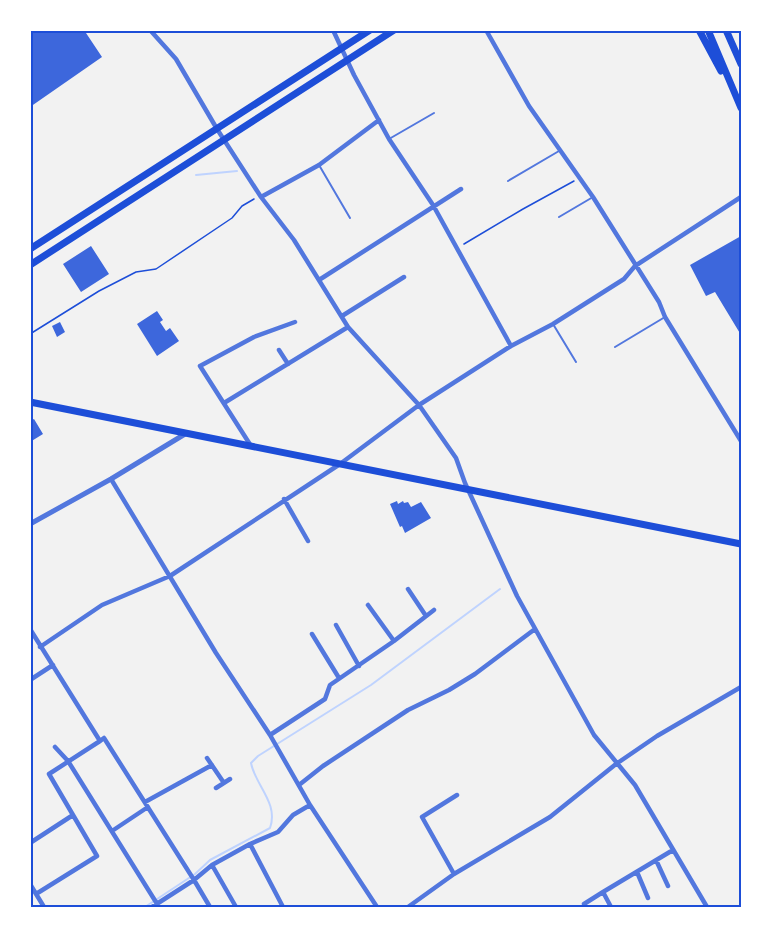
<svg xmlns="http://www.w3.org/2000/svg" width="771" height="937" font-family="Signika,sans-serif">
	<rect width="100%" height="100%" fill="#f2f2f2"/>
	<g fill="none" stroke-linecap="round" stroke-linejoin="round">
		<path stroke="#bfd3fe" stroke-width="2" d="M196,175L237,171
			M145,907L195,874L210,860L270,828C279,803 255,785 251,763L258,756L371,685L500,589"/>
	</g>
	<path fill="#3d67dc" d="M30,30H84L102,57L30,107Z
		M741,236V335L715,292L706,296L690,265Z
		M91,246L109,274L81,292L63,264Z
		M157,311L163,320L160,322L166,331L170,328L179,341L157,356L137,324Z
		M60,322L65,332L57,337L52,326Z
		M34,419L43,434L30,442V421Z
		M397,501L398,504L403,501L404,503L408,502L411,507L421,502L431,518L405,533L402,526L400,527L390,504Z"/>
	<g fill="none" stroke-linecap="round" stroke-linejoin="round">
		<path stroke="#1d4ed8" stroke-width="1.5" d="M464,244L523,209L574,181
			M30,334L99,291L136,272L156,269L232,218L242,206L254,199"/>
		<path stroke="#5277de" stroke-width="2" d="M389,139L434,113
			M319,165L350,218
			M508,181L559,151
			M559,217L593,197
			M553,324L576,362
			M615,347L665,317"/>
		<path stroke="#5277de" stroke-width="4.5" d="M150,30L176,59L217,129L261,197L294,240L348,327L419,405L456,458L465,483L517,596L594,735L635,785L707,907
			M333,30L354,75L389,139L433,205L511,346
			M486,30L529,106L593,197L659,302L665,317L741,441
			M261,197L319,165L379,120
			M319,280L461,189
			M342,316L404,277
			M279,350L288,364
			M224,403L348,327
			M251,446L200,366L254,337L295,322
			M111,479L216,653L270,735L310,805L377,907
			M284,499L308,541
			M408,589L426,616
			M368,605L394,641
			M336,625L359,666
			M30,629L100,741L104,738L194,880L212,865L250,844L278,832L293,815L310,805
			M312,634L339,678
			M40,647L102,605L170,576L340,464L419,405L511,346L553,324L624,279L635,266L741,197
			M30,680L53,665
			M270,735L325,699L330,685L394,641L434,610
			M55,747L68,761L159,907
			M207,758L224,783
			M299,785L323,766L408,710L449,690L475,674L535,629
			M216,788L230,779
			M145,802L212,765
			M112,831L148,807
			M30,843L73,815
			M250,844L283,907
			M656,860L668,886
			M212,865L236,907
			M637,872L648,898
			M454,874L422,817L457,795
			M30,884L44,907
			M36,894L97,856L49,774L100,741
			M584,904L603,892
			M152,907L194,880L210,907
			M408,907L454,874L550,817L616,764L657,736L741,687
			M611,907L603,892L673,850"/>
		<path stroke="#5277de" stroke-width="5" d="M30,524L111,479L185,434"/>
		<path stroke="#1d4ed8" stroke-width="7" d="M30,402L741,544"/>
		<path stroke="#1d4ed8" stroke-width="7" d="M699,30L721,71
			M708,30L741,108
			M726,30L741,64
			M30,249L370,30
			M30,265L394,30"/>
	</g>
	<rect width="771" height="937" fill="none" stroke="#ffffff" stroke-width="63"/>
	<rect x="32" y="32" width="708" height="874" fill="none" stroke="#1d4ed8" stroke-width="2"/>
</svg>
